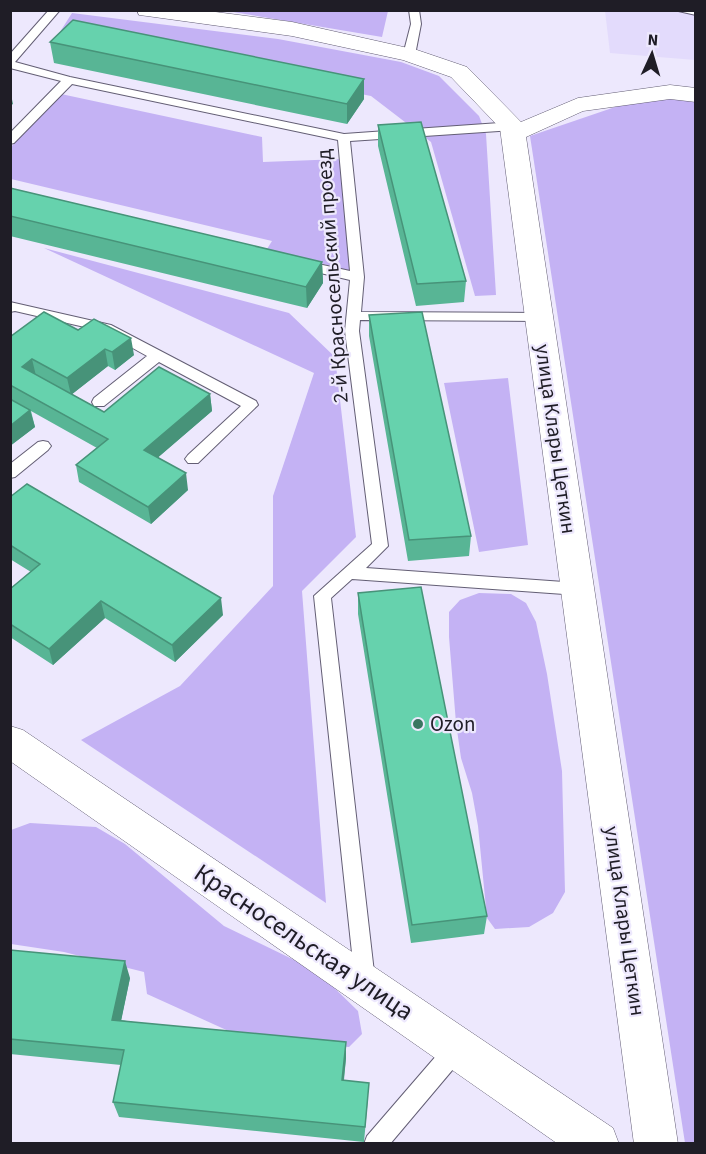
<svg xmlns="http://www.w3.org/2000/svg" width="706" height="1154" font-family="'Source Sans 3',sans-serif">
	<rect width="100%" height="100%" fill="#ede8fd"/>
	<path fill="#e3dbfc" d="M605,11H695V60L610,53Z"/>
	<path fill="#c4b2f4" d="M227,11H388L382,37Z
		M72,13L278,39L401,62L439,76L479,116L486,134L496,295L475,296L431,142L371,96L58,35Z
		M61,94L262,137L263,162L341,159L350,271L267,249L272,241L11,179L10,148Z
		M666,99H695V1143H685L530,136L621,105Z
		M44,248L289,313L335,357L356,537L302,591L326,903L81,740L180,686L273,586V496L314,373Z
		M508,378L528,545L479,552L444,383Z
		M479,593L511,594L526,603L536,622L547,674L562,771L565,892L553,913L529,927L495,929L487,918L478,826L472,793L461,758L456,723L449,637V612L460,600Z
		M30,823L96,827L125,844L224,926L317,971L358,1011L362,1034L349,1047L308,1044L233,1033L147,994L144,972L64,952L11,944V830Z"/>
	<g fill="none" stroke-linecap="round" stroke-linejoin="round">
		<defs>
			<path id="lane" d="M49,10H60L15,62L70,77L344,134L512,122L518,126L512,130L350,141L364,277L361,312L539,313L546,317L539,321L360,320L359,331L388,546L366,568L578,583L584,584L586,589L584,594L578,595L352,579L331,598L375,981L372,988L365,991L358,988L355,981L314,596L372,544L345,331L350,280L295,267L293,264L300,260L350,271L338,140L72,84L14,143L10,144V133L61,81L10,68V54Z
				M409,10H419L421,24L415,55L409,58L403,55L411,24Z
				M674,10H696V15Z
				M10,302L111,325L256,401L258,405L198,463H188L185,459L188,455L241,406L159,362L104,406H94L92,402L94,398L147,356L102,331L15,311L10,312Z
				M43,441L48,442L51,446L48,450L15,477L10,478V464L38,442Z
				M457,1038L465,1041L468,1048L465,1055L390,1144H364L367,1136L449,1041Z"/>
			<path id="street" d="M137,10H200L292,22L417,50L467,67L521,122L578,98L670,85L696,88V102L670,99L583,111L526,137L678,1144H634L500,128L451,77L403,60L292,36L147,16L139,15Z
				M10,726L23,730L613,1128L619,1144H558L10,761Z"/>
		</defs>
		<use href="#lane" stroke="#635e74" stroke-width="2"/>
		<use href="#street" stroke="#635e74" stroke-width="1"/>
		<use href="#lane" fill="#fff" fill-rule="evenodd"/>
		<use href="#street" fill="#fff" fill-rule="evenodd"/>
	</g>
	<path fill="#58b595" d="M50,42L364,99L347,124L54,63Z
		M378,125L466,281L464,302L416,306L378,146Z
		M10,188L322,262L323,283L307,308L10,236Z
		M369,315L471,536L469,556L408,561L369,336Z
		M78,330L134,355L115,370L108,366L72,394L104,412L210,394L212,411L158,457L188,490L151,524L79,482L76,465L97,448L31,411L35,427L10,446V337Z
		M10,497L223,615L175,662L105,618L53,665L10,637V589L31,572L10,559Z
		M358,593L487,916L484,934L411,943L358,614Z
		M10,950L130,978L121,1020L346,1058L344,1080L368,1098L364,1142L119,1117L113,1102L121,1065L10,1054Z"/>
	<path fill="#479379" d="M364,79V99L347,124V104Z
		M10,90L13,104L10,106Z
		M322,262L323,283L307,308L306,287Z
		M131,338L134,355L115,370L112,352Z
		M105,349L108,366L71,395L67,378Z
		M32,359L36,376L22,367Z
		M210,394L212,411L147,467L144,450Z
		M30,410L35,427L10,446V426Z
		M186,473L188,490L151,524L148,507Z
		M221,598L223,615L175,662L172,645Z
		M101,601L105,618L53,665L49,649Z
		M125,961L130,978L118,1036L112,1020Z
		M346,1042V1058L342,1095V1080Z"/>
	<path fill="#66d2ad" stroke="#479379" stroke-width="1.5" d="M73,20L364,79L347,104L50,42Z
		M421,122L466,281L417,284L378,125Z
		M10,188L322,262L306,287L10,216Z
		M44,312L78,330L94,319L131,338L112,352L105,349L67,378L32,359L22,367L104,412L159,367L210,394L144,450L186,473L148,507L76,465L108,439L10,385V337Z
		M422,312L471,536L409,540L369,315Z
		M10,399L30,410L10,426Z
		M27,484L221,598L172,645L101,601L49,649L10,624V589L40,564L10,545V497Z
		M421,587L487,916L412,925L358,593Z
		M10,950L125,961L112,1020L346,1042L342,1080L369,1083L365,1127L113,1102L124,1050L10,1039Z"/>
	<circle fill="#3a7661" stroke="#ede8fd" stroke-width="2" cx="418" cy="724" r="6"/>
	<g text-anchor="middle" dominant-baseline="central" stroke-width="4.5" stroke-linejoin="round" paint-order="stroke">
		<g font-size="21" fill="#1f1d26" stroke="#ede8fd">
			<text transform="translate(332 276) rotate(-94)">2-й Красносельский проезд</text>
			<text transform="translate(556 439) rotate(82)">улица Клары Цеткин</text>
			<text transform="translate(625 921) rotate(82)">улица Клары Цеткин</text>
		</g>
		<g font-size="21" fill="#1f1d26" stroke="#ede8fd" text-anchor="start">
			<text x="430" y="724">Ozon</text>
		</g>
		<g font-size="26" fill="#1f1d26" stroke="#ede8fd">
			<text transform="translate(304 942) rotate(34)">Красносельская улица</text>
		</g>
	</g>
	<rect width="706" height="1154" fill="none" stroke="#1f1d26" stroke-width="24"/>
	<g transform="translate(652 54) rotate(4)" stroke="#ede8fd" stroke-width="4.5" paint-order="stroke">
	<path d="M0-4.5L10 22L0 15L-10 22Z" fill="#1f1d26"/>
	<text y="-9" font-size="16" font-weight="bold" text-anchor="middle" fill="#1f1d26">N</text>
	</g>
</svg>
